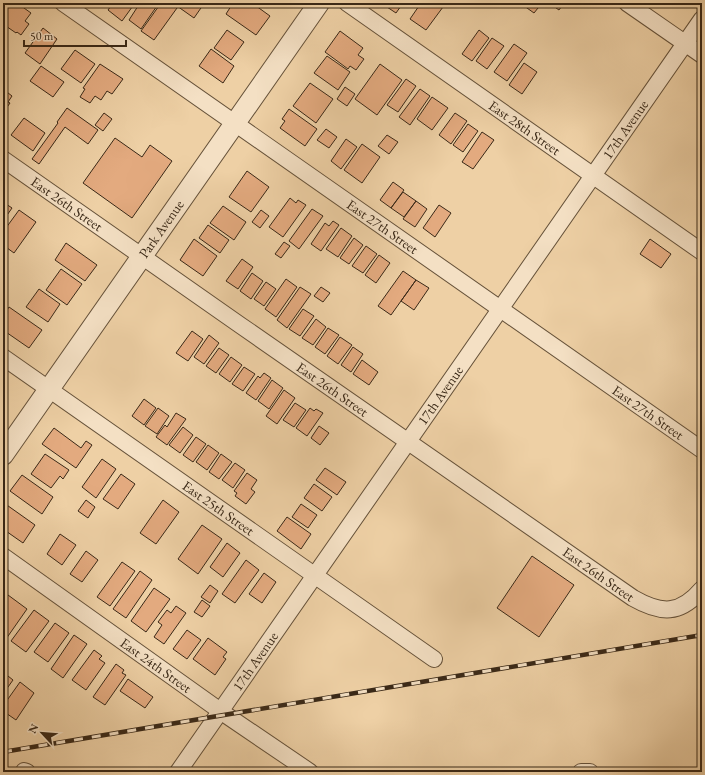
<svg xmlns="http://www.w3.org/2000/svg" width="705" height="775" font-family="'EB Garamond',serif">
	<rect width="100%" height="100%" fill="#eed0a5"/>
	<filter id="stains"><feTurbulence type="fractalNoise" baseFrequency=".005" numOctaves="4"/><feColorMatrix values="0 0 0 0 .2 0 0 0 0 .09 0 0 0 0 .02 0 0 0 .5 -.17"/></filter>
	<radialGradient id="worn" r=".72"><stop offset=".6" stop-color="#630" stop-opacity="0"/><stop offset="1" stop-color="#630" stop-opacity=".3"/></radialGradient>
	<path fill="#e3aa7f" stroke="#392817" d="M3,3H17L31,13L25,21L29,24L21,35L17,32L16,33L3,24Z
		M113,3H135L122,21L108,10Z
		M140,3H159L141,29L129,20Z
		M161,3H170L177,8L154,40L141,31Z
		M180,3H200L203,5L194,18L177,6Z
		M233,3H252L270,16L256,35L226,14Z
		M381,3H403L396,13Z
		M421,3H437L443,7L426,30L410,19Z
		M520,3H542L534,13Z
		M549,3H564L559,10Z
		M43,28L57,39L40,64L25,53Z
		M227,30L244,42L231,60L214,48Z
		M479,30L489,38L472,61L462,54Z
		M340,31L363,48L358,55L364,59L356,70L350,66L348,69L325,52Z
		M492,38L504,46L487,69L476,61Z
		M514,44L527,53L507,81L494,72Z
		M211,49L234,66L223,83L199,66Z
		M75,50L95,64L81,83L61,69Z
		M327,56L350,72L338,90L314,73Z
		M524,63L537,72L522,94L509,85Z
		M100,64L123,79L112,94L107,91L101,100L95,96L90,103L80,97L85,89L83,88Z
		M380,64L402,80L377,115L355,99Z
		M41,66L64,82L53,97L30,81Z
		M406,79L416,86L398,112L387,105Z
		M310,83L333,99L316,123L293,106Z
		M345,87L355,94L347,106L337,99Z
		M3,89L12,96L8,102L10,103L3,113Z
		M420,89L430,96L410,125L399,117Z
		M432,97L448,108L432,130L417,119Z
		M67,108L98,130L88,144L65,127L39,164L32,159L58,123L57,122Z
		M289,109L317,129L305,146L280,128L285,121L282,119Z
		M104,113L112,119L103,131L95,125Z
		M455,113L467,121L451,144L439,135Z
		M24,118L45,133L33,151L11,135Z
		M468,124L478,131L463,152L453,145Z
		M326,129L337,137L329,148L317,140Z
		M482,132L494,140L473,169L462,162Z
		M387,135L398,142L389,154L378,146Z
		M115,138L142,157L150,145L172,161L132,218L83,183Z
		M346,139L357,147L341,169L331,161Z
		M362,144L380,157L362,183L344,170Z
		M247,171L269,187L251,212L229,197Z
		M393,182L404,190L391,208L380,200Z
		M403,192L416,201L404,217L391,208Z
		M290,198L296,203L298,200L306,205L283,237L269,227Z
		M416,201L427,209L415,227L403,219Z
		M3,202L12,208L3,221Z
		M439,205L451,213L435,237L423,228Z
		M223,206L246,222L234,240L210,223Z
		M312,209L323,216L299,249L289,241Z
		M19,210L36,222L14,253L3,245V232Z
		M261,210L269,216L260,228L252,222Z
		M333,221L339,225L321,251L311,244L325,223L329,226Z
		M208,225L229,240L220,253L199,238Z
		M341,228L352,236L338,257L326,249Z
		M354,238L363,245L349,264L340,258Z
		M194,239L217,256L203,276L180,260Z
		M650,239L671,254L661,268L640,254Z
		M284,242L290,246L281,258L275,254Z
		M66,243L97,265L85,281L55,260Z
		M366,246L377,254L363,273L352,266Z
		M379,255L390,263L376,283L365,275Z
		M242,259L253,267L238,289L226,281Z
		M61,269L82,284L67,305L46,290Z
		M403,271L416,280L391,315L378,306Z
		M252,273L263,281L251,299L240,291Z
		M286,279L297,287L276,317L265,309Z
		M416,280L429,288L414,310L401,301Z
		M266,282L276,289L264,306L254,299Z
		M300,287L311,294L287,328L277,320Z
		M321,287L330,293L323,302L314,296Z
		M39,289L60,304L48,322L26,307Z
		M9,307L42,330L29,348L3,330V316Z
		M303,309L314,316L300,336L289,329Z
		M316,319L326,327L313,345L302,338Z
		M328,328L339,335L325,354L315,347Z
		M192,331L203,339L188,361L176,353Z
		M209,335L219,343L204,364L194,357Z
		M340,337L352,345L338,364L327,356Z
		M353,347L363,354L351,372L341,365Z
		M219,348L229,355L216,373L206,366Z
		M231,357L242,365L230,382L219,374Z
		M362,360L378,372L369,385L353,374Z
		M244,367L255,374L243,391L232,384Z
		M264,373L271,378L256,400L246,393L258,376L260,378Z
		M272,380L283,388L269,409L258,401Z
		M284,390L295,398L277,424L266,416Z
		M144,399L156,408L144,425L132,416Z
		M295,403L306,410L294,427L283,420Z
		M158,408L169,416L157,434L145,426Z
		M310,408L314,411L316,409L323,413L307,436L296,428Z
		M176,413L186,419L167,445L156,437L165,425L167,427Z
		M319,426L329,433L320,445L311,438Z
		M183,427L193,435L180,453L169,445Z
		M54,428L81,448L86,441L92,445L76,468L42,444Z
		M196,437L206,444L193,462L183,455Z
		M208,445L219,453L207,470L196,462Z
		M45,454L69,470L63,479L60,476L51,488L31,474Z
		M221,454L232,462L219,479L209,472Z
		M102,459L116,469L96,498L82,487Z
		M235,463L245,470L233,488L222,480Z
		M325,468L346,482L337,495L316,480Z
		M247,473L257,480L251,489L255,492L246,504L235,496L237,493L234,491Z
		M121,474L135,484L118,509L103,499Z
		M22,475L53,497L42,514L10,491Z
		M314,484L332,497L322,511L304,498Z
		M86,500L95,507L88,518L78,511Z
		M163,500L179,512L156,544L140,533Z
		M4,503L35,525L23,543L3,529Z
		M301,504L317,515L308,528L292,517Z
		M287,517L311,534L301,549L277,531Z
		M202,525L222,539L198,574L178,559Z
		M60,534L76,545L62,565L47,554Z
		M227,543L240,553L223,577L210,567Z
		M86,551L98,560L82,582L70,574Z
		M532,556L574,585L539,637L497,608Z
		M246,560L259,570L235,603L222,594Z
		M122,562L135,571L110,606L97,597Z
		M140,571L152,580L126,618L113,609Z
		M264,573L276,582L262,603L249,594Z
		M210,585L218,591L210,603L201,597Z
		M154,588L170,599L146,632L131,621Z
		M8,595L27,609L6,639L3,637V612L4,610L3,602Z
		M202,600L210,606L202,617L194,612Z
		M176,606L186,613L164,644L154,637L162,625L158,622L167,610L171,613Z
		M34,610L49,621L26,652L11,641Z
		M55,623L69,633L48,662L34,652Z
		M187,630L201,640L187,659L173,649Z
		M74,635L87,644L63,678L51,669Z
		M208,638L227,652L223,657L226,659L215,675L193,659Z
		M94,650L102,656L99,659L105,663L86,690L72,680Z
		M116,664L124,670L122,673L126,675L105,705L93,697Z
		M3,672L13,680L3,694Z
		M128,679L153,697L145,708L120,691Z
		M20,682L34,693L16,720L3,711V706Z"/>
	<g fill="none" stroke-linecap="round" stroke-linejoin="round">
		<defs>
			<g id="minor">
				<path id="s1" d="M63,3L702,450"/>
				<path id="s2" d="M347,3L702,252"/>
				<path d="M627,3L702,55"/>
				<path id="s3" d="M3,159L240,325L633,598C661,614 680,615 702,589"/>
				<path id="s4" d="M3,357L434,659"/>
				<path id="s5" d="M3,556L226,715L310,772"/>
				<path d="M24,771L27,772"/>
				<path id="s6" d="M178,772L702,19"/>
				<path d="M581,772H590"/>
			</g>
			<g id="tertiary">
				<path id="s7" d="M3,455L319,3"/>
			</g>
		</defs>
		<use href="#minor" stroke="#66523a" stroke-width="18"/>
		<use href="#tertiary" stroke="#66523a" stroke-width="22"/>
		<use href="#minor" stroke="#f4e0c4" stroke-width="16"/>
		<use href="#tertiary" stroke="#f4e0c4" stroke-width="20"/>
		<defs>
			<path id="rail" d="M3,752L702,635"/>
		</defs>
		<use href="#rail" stroke="#392817" stroke-width="4.5"/>
		<use href="#rail" stroke="#f4e0c4" stroke-width="3" stroke-dasharray="9" stroke-linecap="butt"/>
	</g>
	<g text-anchor="middle" dominant-baseline="central" stroke-width="4" stroke-linejoin="round" paint-order="stroke">
		<g font-size="14" fill="#392817" stroke="#f4e0c4">
			<text stroke="none"><textPath href="#s2" startOffset="217">East 28th Street</textPath></text>
			<text stroke="none"><textPath href="#s6" startOffset="783">17th Avenue</textPath></text>
			<text stroke="none"><textPath href="#s3" startOffset="78">East 26th Street</textPath></text>
			<text stroke="none"><textPath href="#s1" startOffset="390">East 27th Street</textPath></text>
			<text stroke="none"><textPath href="#s7" startOffset="276">Park Avenue</textPath></text>
			<text stroke="none"><textPath href="#s3" startOffset="402">East 26th Street</textPath></text>
			<text stroke="none"><textPath href="#s6" startOffset="459">17th Avenue</textPath></text>
			<text stroke="none"><textPath href="#s1" startOffset="714">East 27th Street</textPath></text>
			<text stroke="none"><textPath href="#s4" startOffset="263">East 25th Street</textPath></text>
			<text stroke="none"><textPath href="#s3" startOffset="726">East 26th Street</textPath></text>
			<text stroke="none"><textPath href="#s6" startOffset="135">17th Avenue</textPath></text>
			<text stroke="none"><textPath href="#s5" startOffset="188">East 24th Street</textPath></text>
		</g>
	</g>
	<rect width="705" height="775" fill="none" stroke="#eed0a5" stroke-width="16"/>
	<rect x="4" y="4" width="697" height="767" fill="none" stroke="#392817" stroke-width="2"/>
	<rect x="8" y="8" width="689" height="759" fill="none" stroke="#392817"/>
	<g transform="translate(42 733) rotate(296)" stroke="#f4e0c4" stroke-width="3" paint-order="stroke">
	<path d="M0-3L7 15L0 10L-7 15Z" fill="#392817"/>
	<text y="-6" font-size="11" font-weight="bold" text-anchor="middle" fill="#392817">N</text>
	</g>
	<path d="M24 40v6h102v-6" fill="none" stroke="#392817" stroke-width="2"/>
	<text x="30" y="40" font-size="12" fill="#392817" stroke="#f4e0c4" stroke-width="3" paint-order="stroke">50 m</text>
	<rect width="100%" height="100%" filter="url(#stains)"/>
	<rect width="100%" height="100%" fill="url(#worn)"/>
</svg>
